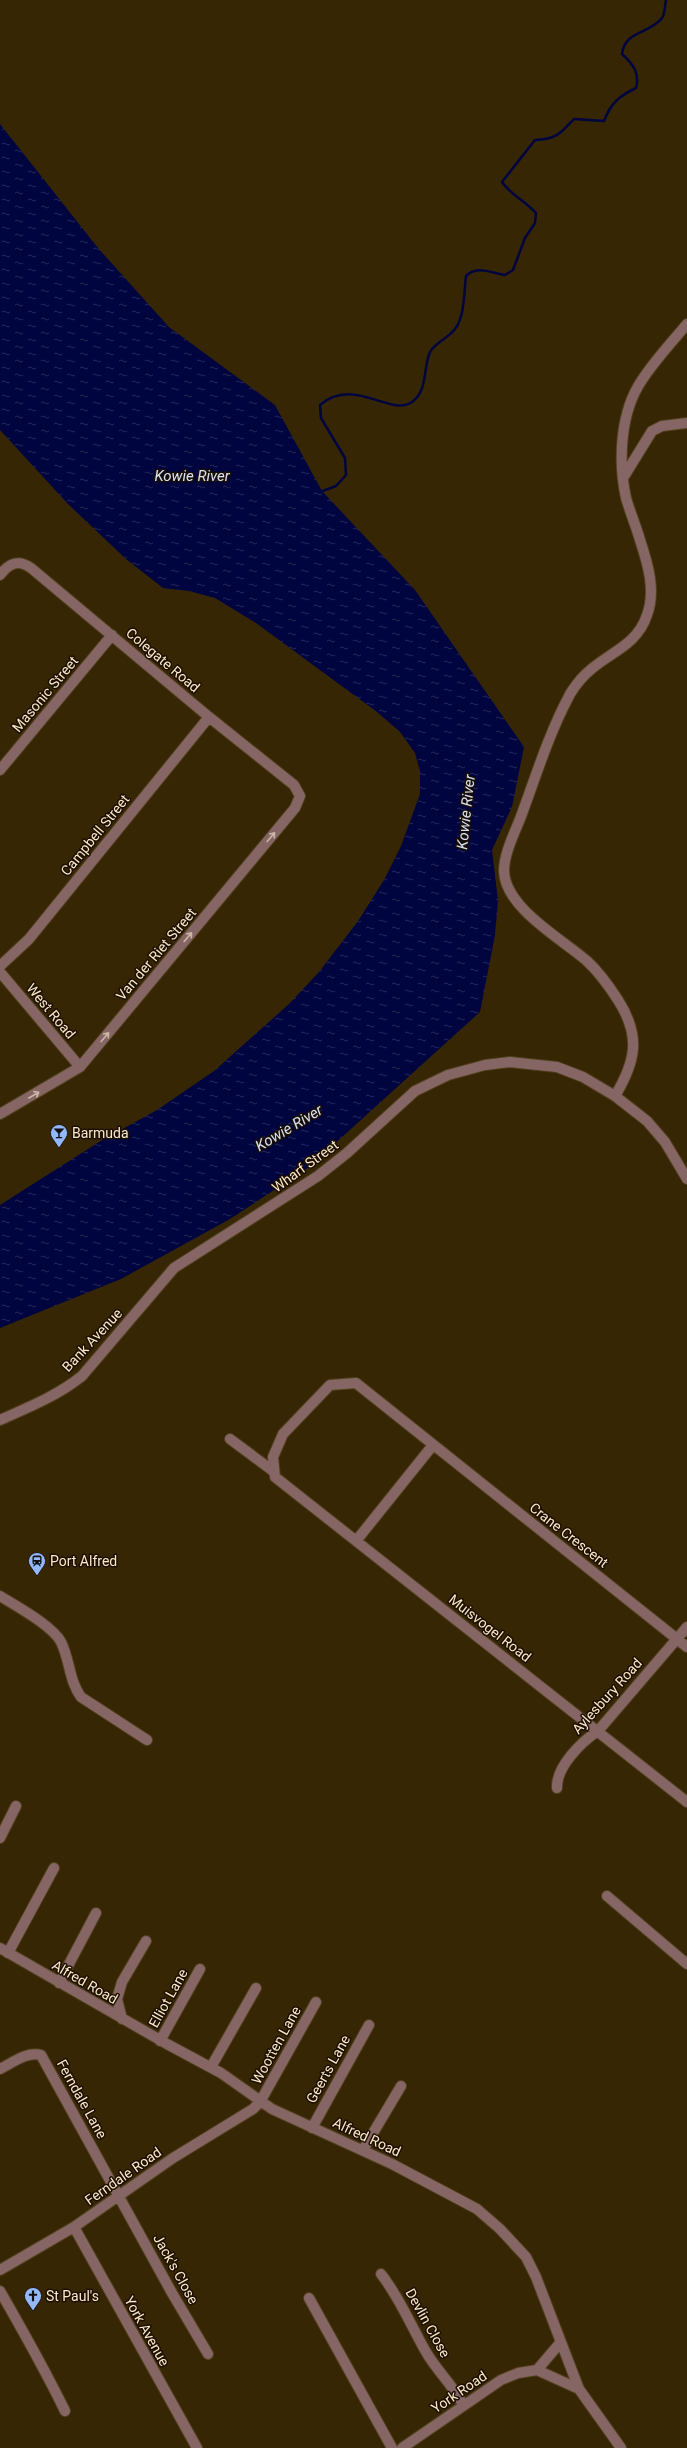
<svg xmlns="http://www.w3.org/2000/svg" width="687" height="2448" font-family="Roboto,sans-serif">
	<defs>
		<pattern id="water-ripples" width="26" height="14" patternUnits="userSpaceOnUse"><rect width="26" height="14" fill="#00053f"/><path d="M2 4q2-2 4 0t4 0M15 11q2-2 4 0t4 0" fill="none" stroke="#262959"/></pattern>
	</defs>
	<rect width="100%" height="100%" fill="#372603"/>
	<path fill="url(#water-ripples)" d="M0,124L98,248L169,327L275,405L322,491L415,590L524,747L512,807L492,850L498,901L495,935L480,1012L309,1167L230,1219L121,1279L0,1328V1205L99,1142L157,1110L214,1071L289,1004L319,972L358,921L384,880L401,846L420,794V771L415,753L400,732L377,712L256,623L215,598L189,591L163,588L126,559L68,504L0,430Z"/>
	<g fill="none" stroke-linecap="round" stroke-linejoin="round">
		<path stroke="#00053f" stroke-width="2.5" d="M320,492L336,486L346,475L345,458L321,418L320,405C354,376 390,417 412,402C430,389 422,361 432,349C439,341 449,337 455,329C465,316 464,291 466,276C477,265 491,273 505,275L513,270L525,238L535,223L536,213C525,201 510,194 502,182L535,140C556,139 560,134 574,119L604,121C611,103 619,96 636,88C640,73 633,64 622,54C625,30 650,34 662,18C665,14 665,5 666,0"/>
		<defs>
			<path id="minor" d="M623,478L652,431L662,426L687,423
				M0,575C9,563 18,559 31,568L209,717L294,785L300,796L295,808L80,1067L0,1114
				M0,770L112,635
				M0,966L29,939L209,717
				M0,972L80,1067
				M615,1096C636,1061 641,1036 618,1000C609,986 600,973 587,961C562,939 505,908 504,871C504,854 514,834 520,819C535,779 548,736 568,698C571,691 576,685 581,679C602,654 636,649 647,615C656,591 648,564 640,540C636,526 630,512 626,498C618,461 620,412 642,380C655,360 672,342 687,324
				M0,1420C29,1407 57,1396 82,1376L174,1268L318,1176L347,1153L415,1091L448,1075L485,1065L510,1062L557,1067L583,1077L615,1096L647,1121L665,1142L687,1179
				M230,1439L273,1471
				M356,1541L433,1445
				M0,1596C16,1606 53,1626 61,1642C70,1660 69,1681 81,1697L147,1740
				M687,1647L356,1383L330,1385L283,1434L273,1457L275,1477L687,1802
				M557,1788C556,1767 581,1742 598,1731L687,1627
				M0,1838L16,1806
				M607,1896L687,1964
				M0,1948L167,2044L221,2073L272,2109L392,2164L477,2209L500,2229L526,2257L536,2277L579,2389L621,2448
				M8,1953L54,1868
				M59,1983L96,1913
				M122,2019L117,1999L122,1982L146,1941
				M160,2041L200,1969
				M211,2067L256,1988
				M0,2069C12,2063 27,2051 41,2055L172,2293L208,2354
				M312,2128L369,2025
				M363,2150L401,2086
				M74,2227L197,2448
				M0,2270L74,2227L173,2158L253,2109L260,2102L316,2002
				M381,2274C400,2298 411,2326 426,2352C437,2371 453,2385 463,2405
				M0,2291C23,2331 45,2370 65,2411
				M309,2298L392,2448
				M537,2370L579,2389
				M402,2448L501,2380L518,2373L537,2370L560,2343"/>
		</defs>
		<use href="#minor" stroke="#52411f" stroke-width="12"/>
		<use href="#minor" stroke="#866665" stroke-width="10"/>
	</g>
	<defs><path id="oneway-shaft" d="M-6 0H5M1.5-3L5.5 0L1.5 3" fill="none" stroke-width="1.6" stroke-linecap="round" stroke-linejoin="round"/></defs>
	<g stroke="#ccb5a2">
		<use href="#oneway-shaft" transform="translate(271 837) rotate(-50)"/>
		<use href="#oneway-shaft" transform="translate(188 937) rotate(-50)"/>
		<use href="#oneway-shaft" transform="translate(105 1037) rotate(-50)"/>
		<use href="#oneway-shaft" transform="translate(34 1095) rotate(-30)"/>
	</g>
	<defs>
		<symbol id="bar-pin" viewBox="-11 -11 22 30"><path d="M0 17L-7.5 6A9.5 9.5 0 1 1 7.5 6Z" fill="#92b7fd" stroke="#1c0f00"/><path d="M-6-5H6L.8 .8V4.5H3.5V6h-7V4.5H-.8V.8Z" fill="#111"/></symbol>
		<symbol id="station-pin" viewBox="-11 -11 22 30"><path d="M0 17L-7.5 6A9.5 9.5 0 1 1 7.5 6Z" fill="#92b7fd" stroke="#1c0f00"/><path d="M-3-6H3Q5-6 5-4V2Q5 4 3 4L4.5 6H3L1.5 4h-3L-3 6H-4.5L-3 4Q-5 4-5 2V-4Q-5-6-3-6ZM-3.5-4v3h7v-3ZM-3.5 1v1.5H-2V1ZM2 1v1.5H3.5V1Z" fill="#111"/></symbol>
		<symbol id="church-pin" viewBox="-11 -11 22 30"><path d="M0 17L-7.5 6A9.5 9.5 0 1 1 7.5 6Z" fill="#92b7fd" stroke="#1c0f00"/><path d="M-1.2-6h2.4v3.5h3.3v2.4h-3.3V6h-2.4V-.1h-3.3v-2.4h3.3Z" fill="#111"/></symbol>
	</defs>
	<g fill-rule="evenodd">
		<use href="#bar-pin" x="49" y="1123" width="20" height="27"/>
		<use href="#station-pin" x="27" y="1551" width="20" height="27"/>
		<use href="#church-pin" x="23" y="2286" width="20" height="27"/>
	</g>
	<g text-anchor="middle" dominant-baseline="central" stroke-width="3" stroke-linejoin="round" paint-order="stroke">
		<g font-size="14" fill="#fbe9ca" stroke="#1c0f00">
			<text transform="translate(163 660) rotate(40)">Colegate Road</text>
			<text transform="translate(45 694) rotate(-50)">Masonic Street</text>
			<text transform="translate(95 835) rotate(-51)">Campbell Street</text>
			<text transform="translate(156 954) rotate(-50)">Van der Riet Street</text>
			<text transform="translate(51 1011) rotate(50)">West Road</text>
			<text transform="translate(305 1166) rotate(-36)">Wharf Street</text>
			<text transform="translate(92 1340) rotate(-47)">Bank Avenue</text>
			<text transform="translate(569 1535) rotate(38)">Crane Crescent</text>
			<text transform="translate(490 1628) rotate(38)">Muisvogel Road</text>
			<text transform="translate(607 1696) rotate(-48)">Aylesbury Road</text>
			<text transform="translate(85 1982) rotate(30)">Alfred Road</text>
			<text transform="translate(168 1998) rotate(-61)">Elliot Lane</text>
			<text transform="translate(276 2045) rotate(-61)">Wootten Lane</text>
			<text transform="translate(328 2069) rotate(-61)">Geerts Lane</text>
			<text transform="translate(82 2099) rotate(61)">Ferndale Lane</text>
			<text transform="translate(367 2137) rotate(25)">Alfred Road</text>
			<text transform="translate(123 2176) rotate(-35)">Ferndale Road</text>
			<text transform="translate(176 2269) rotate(61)">Jack's Close</text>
			<text transform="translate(428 2323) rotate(61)">Devlin Close</text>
			<text transform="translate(147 2331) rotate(61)">York Avenue</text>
			<text transform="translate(459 2392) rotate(-34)">York Road</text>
		</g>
		<g font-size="14" fill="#fbe9ca" stroke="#1c0f00" text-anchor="start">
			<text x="72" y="1133">Barmuda</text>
			<text x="50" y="1561">Port Alfred</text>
			<text x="46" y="2296">St Paul's</text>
		</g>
		<g font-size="15" font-style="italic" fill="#d5e2f8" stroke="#1c0f00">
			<text x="192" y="476">Kowie River</text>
			<text transform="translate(466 812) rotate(-84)">Kowie River</text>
			<text transform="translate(289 1128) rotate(-31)">Kowie River</text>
		</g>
	</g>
</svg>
